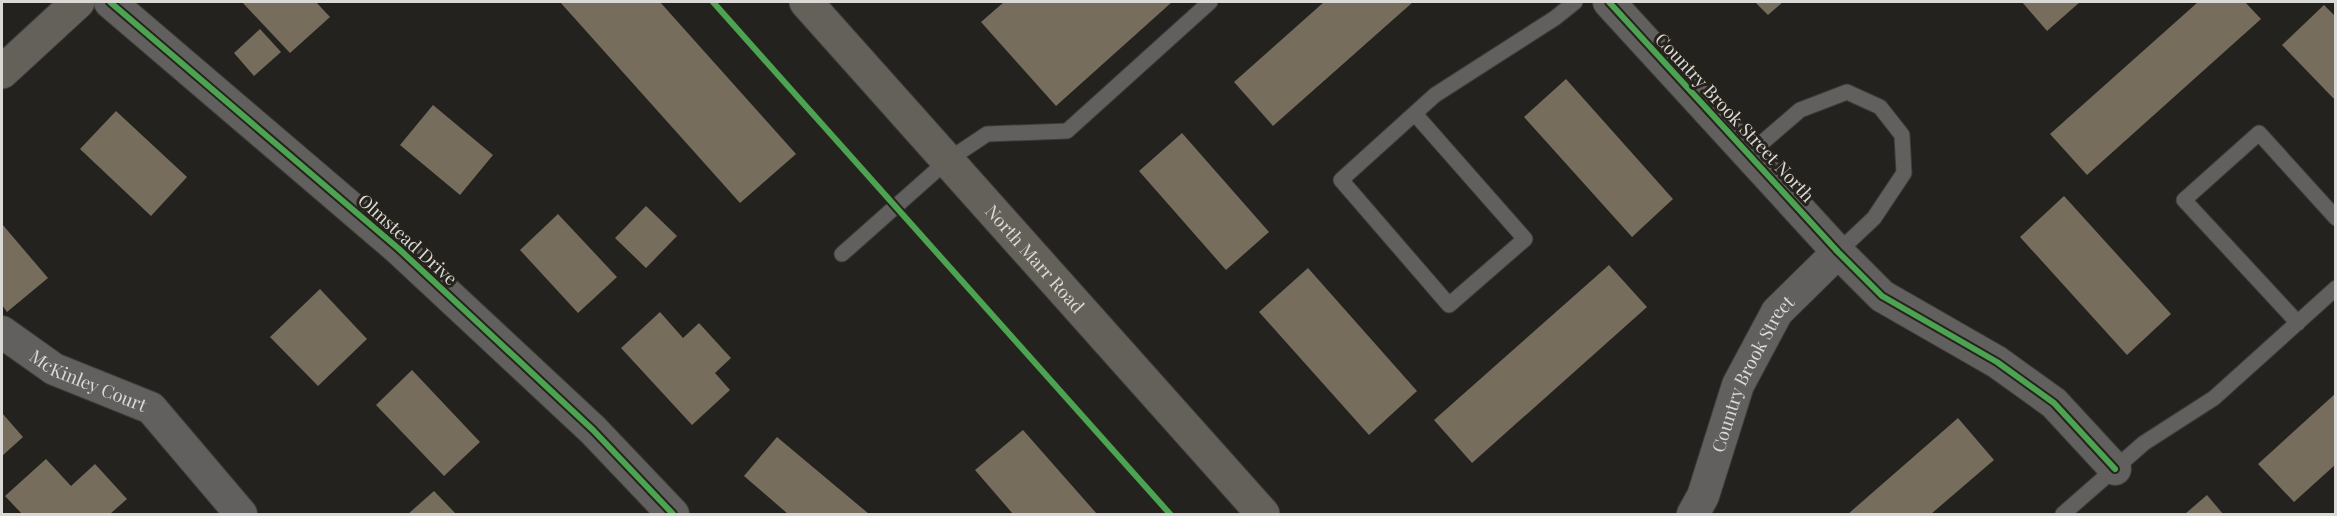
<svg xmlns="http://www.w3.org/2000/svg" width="2337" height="516" font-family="'Playfair Display',serif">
	<rect width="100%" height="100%" fill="#24221f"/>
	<path fill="#766d5c" d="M242,2H316L330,17L290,53Z
		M560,2H660L796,154L740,203Z
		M1004,2H1172L1056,106L981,22Z
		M1324,2H1413L1273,126L1234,82Z
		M1755,2H1783L1768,15Z
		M2022,2H2080L2047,31Z
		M2198,2H2245L2261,19L2087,175L2050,134Z
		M2324,5L2336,17V101L2282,45Z
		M260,29L281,52L254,76L234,53Z
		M1566,79L1673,199L1632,237L1524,117Z
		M433,105L493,155L460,195L400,145Z
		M116,111L187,177L151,216L80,149Z
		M1182,133L1269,232L1226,270L1139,171Z
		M2064,196L2171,314L2127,355L2020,237Z
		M646,206L677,236L646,268L615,238Z
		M558,214L617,277L578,313L520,250Z
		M2,224L48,278L7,312L2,305Z
		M1609,265L1647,307L1472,463L1434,420Z
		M1308,268L1417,391L1369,435L1259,312Z
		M320,289L367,339L318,386L270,337Z
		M660,312L683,338L699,323L731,358L715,373L730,390L692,425L621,348Z
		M412,370L480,442L444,476L376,405Z
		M2336,393V464L2294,502L2258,464Z
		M2,413L23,437L2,456Z
		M1958,418L1994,460L1931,514H1848Z
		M1023,430L1097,514H1013L975,470Z
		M777,437L869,514H788L744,476Z
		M46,459L71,486L95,464L127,499L110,514H22L5,496Z
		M434,491L456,514H408Z
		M2207,495L2223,514H2185Z"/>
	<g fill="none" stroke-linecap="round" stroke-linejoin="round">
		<defs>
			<path id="lane" d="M1415,114L1525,239L1449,305L1341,180L1435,95L1555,18L1575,2
				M1749,154L1800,110L1847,92L1880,107L1902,135L1904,173L1874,218L1838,252
				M842,254L948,160L987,134L1067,131L1210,2
				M2298,323L2184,200L2259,133L2336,218
				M2063,514L2144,443L2214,398L2336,288"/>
			<g id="street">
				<path d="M110,2L399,249L593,430L673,514"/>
				<path d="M1609,2L1838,252L1882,296L1997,362L2054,403L2115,469"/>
				<path id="s1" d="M2,332L54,369L151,408L241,514"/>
				<path id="s2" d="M1693,514L1703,496L1738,385L1777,312L1838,252"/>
			</g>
			<g id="secondary">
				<path id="s3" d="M806,2L1263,514"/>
				<path d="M2,72L78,2"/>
			</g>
		</defs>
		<use href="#lane" stroke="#3e3c3a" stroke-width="17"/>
		<use href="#street" stroke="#3e3c3a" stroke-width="34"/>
		<use href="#secondary" stroke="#3e3c3a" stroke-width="35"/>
		<use href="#lane" stroke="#61605e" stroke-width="15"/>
		<use href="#street" stroke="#61605e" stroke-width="32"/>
		<use href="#secondary" stroke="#64615b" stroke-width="33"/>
		<defs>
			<path id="cycleway" d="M110,2L399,249L593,430L673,514
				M713,2L1170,514
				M1609,2L1838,252L1882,296L1997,362L2054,403L2115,469"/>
		</defs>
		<use href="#cycleway" stroke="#26231d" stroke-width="10"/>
		<use href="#cycleway" stroke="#4ca352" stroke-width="6"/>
	</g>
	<g text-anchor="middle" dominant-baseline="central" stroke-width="6" stroke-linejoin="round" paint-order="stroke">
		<g font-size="18" fill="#dbd9d5" stroke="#26231d">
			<text transform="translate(1735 117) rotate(47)">Country Brook Street North</text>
			<text transform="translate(408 239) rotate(42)">Olmstead Drive</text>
			<text stroke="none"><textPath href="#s3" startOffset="344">North Marr Road</textPath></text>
			<text stroke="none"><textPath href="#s2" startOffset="153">Country Brook Street</textPath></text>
			<text stroke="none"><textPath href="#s1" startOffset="100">McKinley Court</textPath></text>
		</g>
	</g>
	<rect width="2337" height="516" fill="none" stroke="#dbd9d5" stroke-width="6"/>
</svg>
